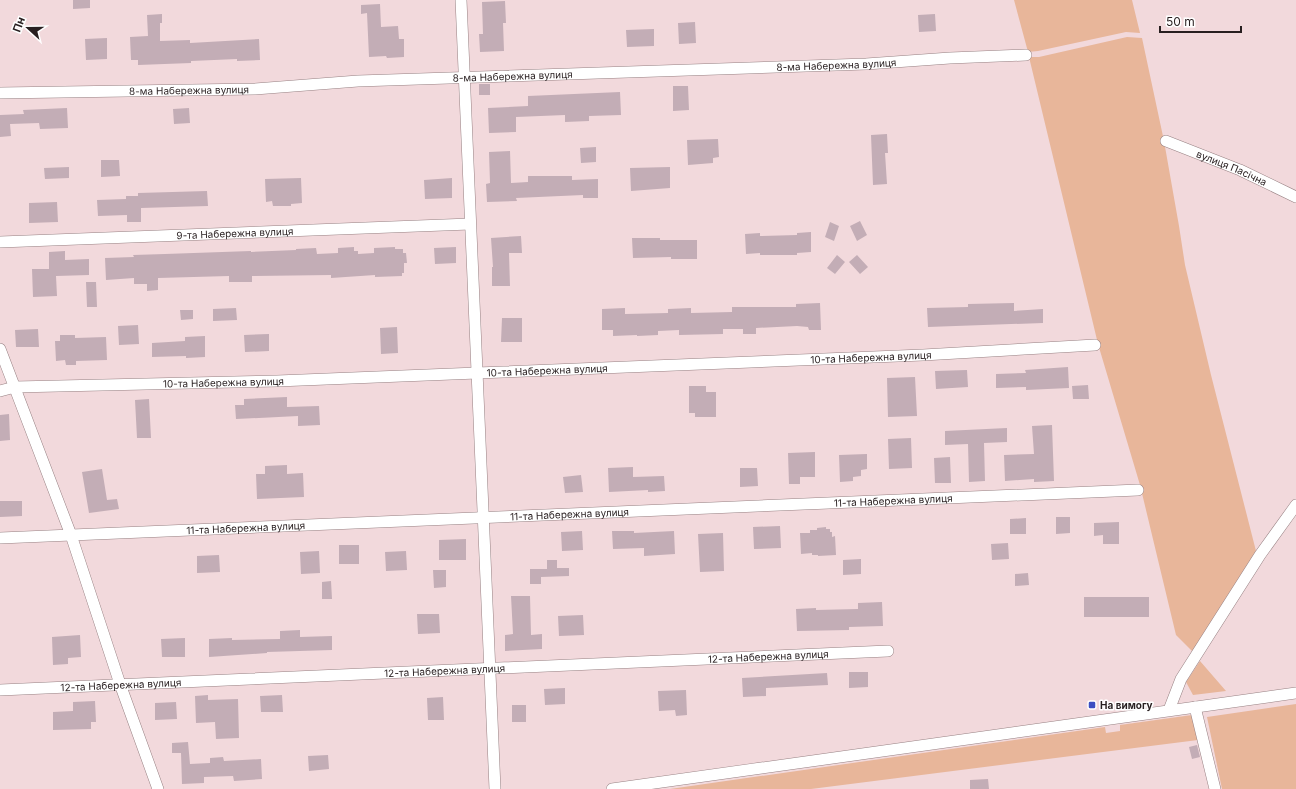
<svg xmlns="http://www.w3.org/2000/svg" width="1296" height="789" font-family="Inter,sans-serif">
	<rect width="100%" height="100%" fill="#f2d9dc"/>
	<path fill="#e8b69a" d="M1014,0H1132L1140,33L1126,32L1038,51L1028,52Z
		M1127,37L1142,38L1164,141L1179,226L1185,265L1211,375L1256,551L1193,652L1176,635L1140,485L1098,344L1029,57H1039Z
		M1200,661L1226,691L1193,695L1186,682Z
		M1296,704V789H1222L1207,717Z
		M1192,715L1198,740L811,789H670L1105,727L1106,733L1120,731V725Z"/>
	<path fill="#c3adb6" d="M73,0H90V8L73,9Z
		M505,1L506,23H503L504,51L480,52L479,34H483L482,2Z
		M380,4L381,27L398,26L399,39H404V57L387,58L386,56L369,57L367,13L361,14V5Z
		M162,14V23H160V41L190,40V43L259,39L260,60L237,61V59L191,61V63L138,65V60H131L130,37L148,36L147,15Z
		M935,14L936,31L919,32L918,15Z
		M695,22L696,43L679,44L678,23Z
		M654,29V46L627,47L626,30Z
		M107,38V59L86,60L85,39Z
		M479,84H490V95H479Z
		M673,86H688L689,110L673,111Z
		M620,92L621,115L589,116V121L565,122V115L516,117V132L489,133L488,108L528,106V96Z
		M67,108L68,128L40,129L39,123L10,124L11,136L0,137V115L24,114L23,110Z
		M189,108L190,123L174,124L173,109Z
		M887,134L888,153H885L887,184L873,185L871,135Z
		M718,139L719,157L713,158V163L688,165L687,140Z
		M596,147V162L581,163L580,148Z
		M510,151L511,183L528,182V176H572V180L598,179V198H583V195L516,198L517,201L487,202L486,184L490,183L489,152Z
		M101,160H119L120,176L101,177Z
		M69,167V178L45,179L44,168Z
		M670,167V188L631,191L630,168Z
		M301,178L302,203L291,204V206H273L272,201L266,202L265,179Z
		M452,178V198L425,199L424,180Z
		M207,191L208,206L141,208V222H127V215L98,216L97,200L126,199V196H138V193Z
		M57,202L58,222L29,223V203Z
		M860,221L867,235L857,241L850,226Z
		M830,222L839,226L834,241L825,237Z
		M811,232V252L797,253V255H760V253L746,254L745,234L760,233V236L797,235V233Z
		M521,236L522,253H509L510,286H492V267H493L491,238Z
		M632,238H660V240H697V259H671V257L633,258Z
		M354,247V251H358V254L374,253V248L395,247V249H403V253H406L407,263H404V273H402V276L375,277V275L331,278V275L252,276V282H229V276L158,278V290L147,291V284H134V278L106,280L105,258L134,257L133,255L165,254L251,251V252L296,250V249L316,248L317,254L338,253V248Z
		M456,247V263L435,264L434,248Z
		M65,251V260L89,259V275L56,276L57,296L33,297L32,269H49V252Z
		M837,255L845,262L835,274L827,268Z
		M857,255L868,267L860,274L849,262Z
		M86,282H96L97,307H87Z
		M820,303L821,330H809L808,327L797,326L756,328V334H743V329H723V334L679,335V330L658,331V335L637,336V335L613,336V330H602V309L625,308V314L668,313V309L691,308V313L732,312V307H796V304Z
		M1014,303V311L1043,309V323L928,327L927,308L968,307V304Z
		M236,308L237,320L213,321V309Z
		M180,310H193V319L181,320Z
		M502,318H522V342H501Z
		M138,325L139,344L119,345L118,326Z
		M397,327L398,353L381,354L380,328Z
		M38,329L39,347H16L15,330Z
		M269,334V351L245,352L244,335Z
		M60,335H75V338L106,337L107,360L76,361V365H66L65,360L56,361L55,341H60Z
		M205,336V357L186,358V356L152,357V343L185,341V337Z
		M1068,367L1069,388L1026,390V387L996,388V374L1026,373L1025,370Z
		M967,370L968,387L936,389L935,371Z
		M915,377L917,416L888,417L887,378Z
		M1088,385L1089,399H1073L1072,386Z
		M689,386H706V392H716V417H695V413H689Z
		M287,397V407L319,406L320,425L298,426V416L236,419L235,405H244V399Z
		M149,399L151,438H137L135,400Z
		M9,414L10,440L0,441V415Z
		M1052,425L1054,481L1034,482V479L1005,481L1004,455L1034,454L1032,426Z
		M1007,428V442L984,443L985,481L969,482L968,444L945,445V431Z
		M911,438L912,468L889,469L888,439Z
		M815,452V477H800V484H789L788,453Z
		M867,454V469L861,470V476L853,477V481L840,482L839,455Z
		M950,457L951,483H935L934,458Z
		M287,465V474L303,473L304,497L257,499L256,474H265V466Z
		M633,467V477L664,476L665,491L648,492V490L609,492L608,468Z
		M740,468H757L758,486L740,487Z
		M102,469L107,500L117,499L119,509L89,513L82,472Z
		M581,475L583,492L565,493L563,477Z
		M0,501H22V516L0,517Z
		M1056,517H1070V533L1056,534Z
		M1026,518V534H1010V519Z
		M1119,522V544H1103V535L1094,536V523Z
		M780,526L781,548L754,549L753,527Z
		M826,527V529H830V532H832V537L835,536L836,555L818,556V555H812V553L801,554L800,533H810V530H817V528Z
		M582,531L583,550L562,551L561,532Z
		M612,531H634V533L674,531L675,554L644,556V548L613,549Z
		M723,533L724,571L700,572L698,534Z
		M466,539V560H439V540Z
		M1008,543L1009,559L992,560L991,544Z
		M339,545H359V564H339Z
		M319,551L320,573L301,574L300,552Z
		M406,551L407,570L386,571L385,552Z
		M219,555L220,572L197,573V556Z
		M861,559V574L843,575V560Z
		M547,560H557V568H569V576L541,577V584H530V569H547Z
		M433,570H446V587L434,588Z
		M1028,573L1029,585L1015,586V574Z
		M331,581L332,599H322V582Z
		M511,596H530L531,635L542,634V649L505,651V635L513,634Z
		M1084,597H1149V617H1084Z
		M882,602L883,626L849,627V630L797,631L796,609L816,608V610L858,609V603Z
		M417,614H439L440,633L418,634Z
		M583,615L584,635L559,636L558,616Z
		M300,630V637L332,636V650L267,652V653L209,657V639L232,638V640L280,639V631Z
		M80,635L81,657L68,658V664L53,665L52,637Z
		M185,638V657H162L161,639Z
		M849,672H868V687L849,688Z
		M827,673L828,685L766,688V696L743,697L742,678Z
		M565,688V704L545,705L544,689Z
		M686,690L687,715L676,716L675,710L659,711L658,691Z
		M208,695V700L238,699L239,738L216,739L215,722L196,723L195,696Z
		M282,695L283,712H261L260,696Z
		M443,697L444,720H428L427,698Z
		M95,701L96,722H91V729L53,730V712L73,711V702Z
		M176,702L177,719L155,720V703Z
		M512,705H526V722H512Z
		M188,742L190,764L210,763V758L223,757L224,761L261,759L262,779L234,781L233,776L204,777V783L182,784L181,753H172V743Z
		M1197,745L1200,757L1192,759L1189,747Z
		M328,755L329,769L309,771L308,756Z
		M988,779L989,789H970V780Z"/>
	<g fill="none" stroke-linecap="round" stroke-linejoin="round">
		<defs>
			<g id="minor">
				<path d="M461,0L495,789"/>
				<path id="s1" d="M0,93L255,89L358,81L866,64L950,58L1026,55"/>
				<path id="s2" d="M1166,141L1240,170L1296,197"/>
				<path id="s3" d="M0,242L470,224"/>
				<path d="M0,349L71,535L120,684L158,789"/>
				<path id="s4" d="M0,391L15,387L277,381L477,373L923,355L1095,345"/>
				<path id="s5" d="M0,538L1138,490"/>
				<path id="s6" d="M0,690L888,651"/>
				<path d="M1195,707L1215,789"/>
				<path d="M1169,710L1181,679L1260,555L1296,505"/>
				<path d="M612,789L1296,693"/>
			</g>
		</defs>
		<use href="#minor" stroke="#978183" stroke-width="12"/>
		<use href="#minor" stroke="#fff" stroke-width="11"/>
	</g>
	<rect fill="#3c4fc2" stroke="#fff" stroke-width="1.5" x="1088" y="701" width="8" height="8" rx="2"/>
	<g text-anchor="middle" dominant-baseline="central" stroke-width="3" stroke-linejoin="round" paint-order="stroke">
		<g font-size="10" fill="#281f20" stroke="#fff">
			<text stroke="none"><textPath href="#s1" startOffset="837">8-ма Набережна вулиця</textPath></text>
			<text stroke="none"><textPath href="#s1" startOffset="513">8-ма Набережна вулиця</textPath></text>
			<text stroke="none"><textPath href="#s1" startOffset="189">8-ма Набережна вулиця</textPath></text>
			<text stroke="none"><textPath href="#s2" startOffset="71">вулиця Пасічна</textPath></text>
			<text stroke="none"><textPath href="#s3" startOffset="235">9-та Набережна вулиця</textPath></text>
			<text stroke="none"><textPath href="#s4" startOffset="872">10-та Набережна вулиця</textPath></text>
			<text stroke="none"><textPath href="#s4" startOffset="548">10-та Набережна вулиця</textPath></text>
			<text stroke="none"><textPath href="#s4" startOffset="224">10-та Набережна вулиця</textPath></text>
			<text stroke="none"><textPath href="#s5" startOffset="894">11-та Набережна вулиця</textPath></text>
			<text stroke="none"><textPath href="#s5" startOffset="570">11-та Набережна вулиця</textPath></text>
			<text stroke="none"><textPath href="#s5" startOffset="246">11-та Набережна вулиця</textPath></text>
			<text stroke="none"><textPath href="#s6" startOffset="769">12-та Набережна вулиця</textPath></text>
			<text stroke="none"><textPath href="#s6" startOffset="445">12-та Набережна вулиця</textPath></text>
			<text stroke="none"><textPath href="#s6" startOffset="121">12-та Набережна вулиця</textPath></text>
		</g>
		<g font-size="10" font-weight="bold" fill="#281f20" stroke="#fff" text-anchor="start">
			<text x="1100" y="705">На вимогу</text>
		</g>
	</g>
	<g transform="translate(28 28) rotate(291)" stroke="#ffffff" stroke-width="3" paint-order="stroke">
	<path d="M0-3L7 15L0 10L-7 15Z" fill="#281f20"/>
	<text y="-6" font-size="11" font-weight="bold" text-anchor="middle" fill="#281f20">Пн</text>
	</g>
	<path d="M1160 26v6h81v-6" fill="none" stroke="#281f20" stroke-width="2"/>
	<text x="1166" y="26" font-size="12" fill="#281f20" stroke="#ffffff" stroke-width="3" paint-order="stroke">50 m</text>
</svg>
